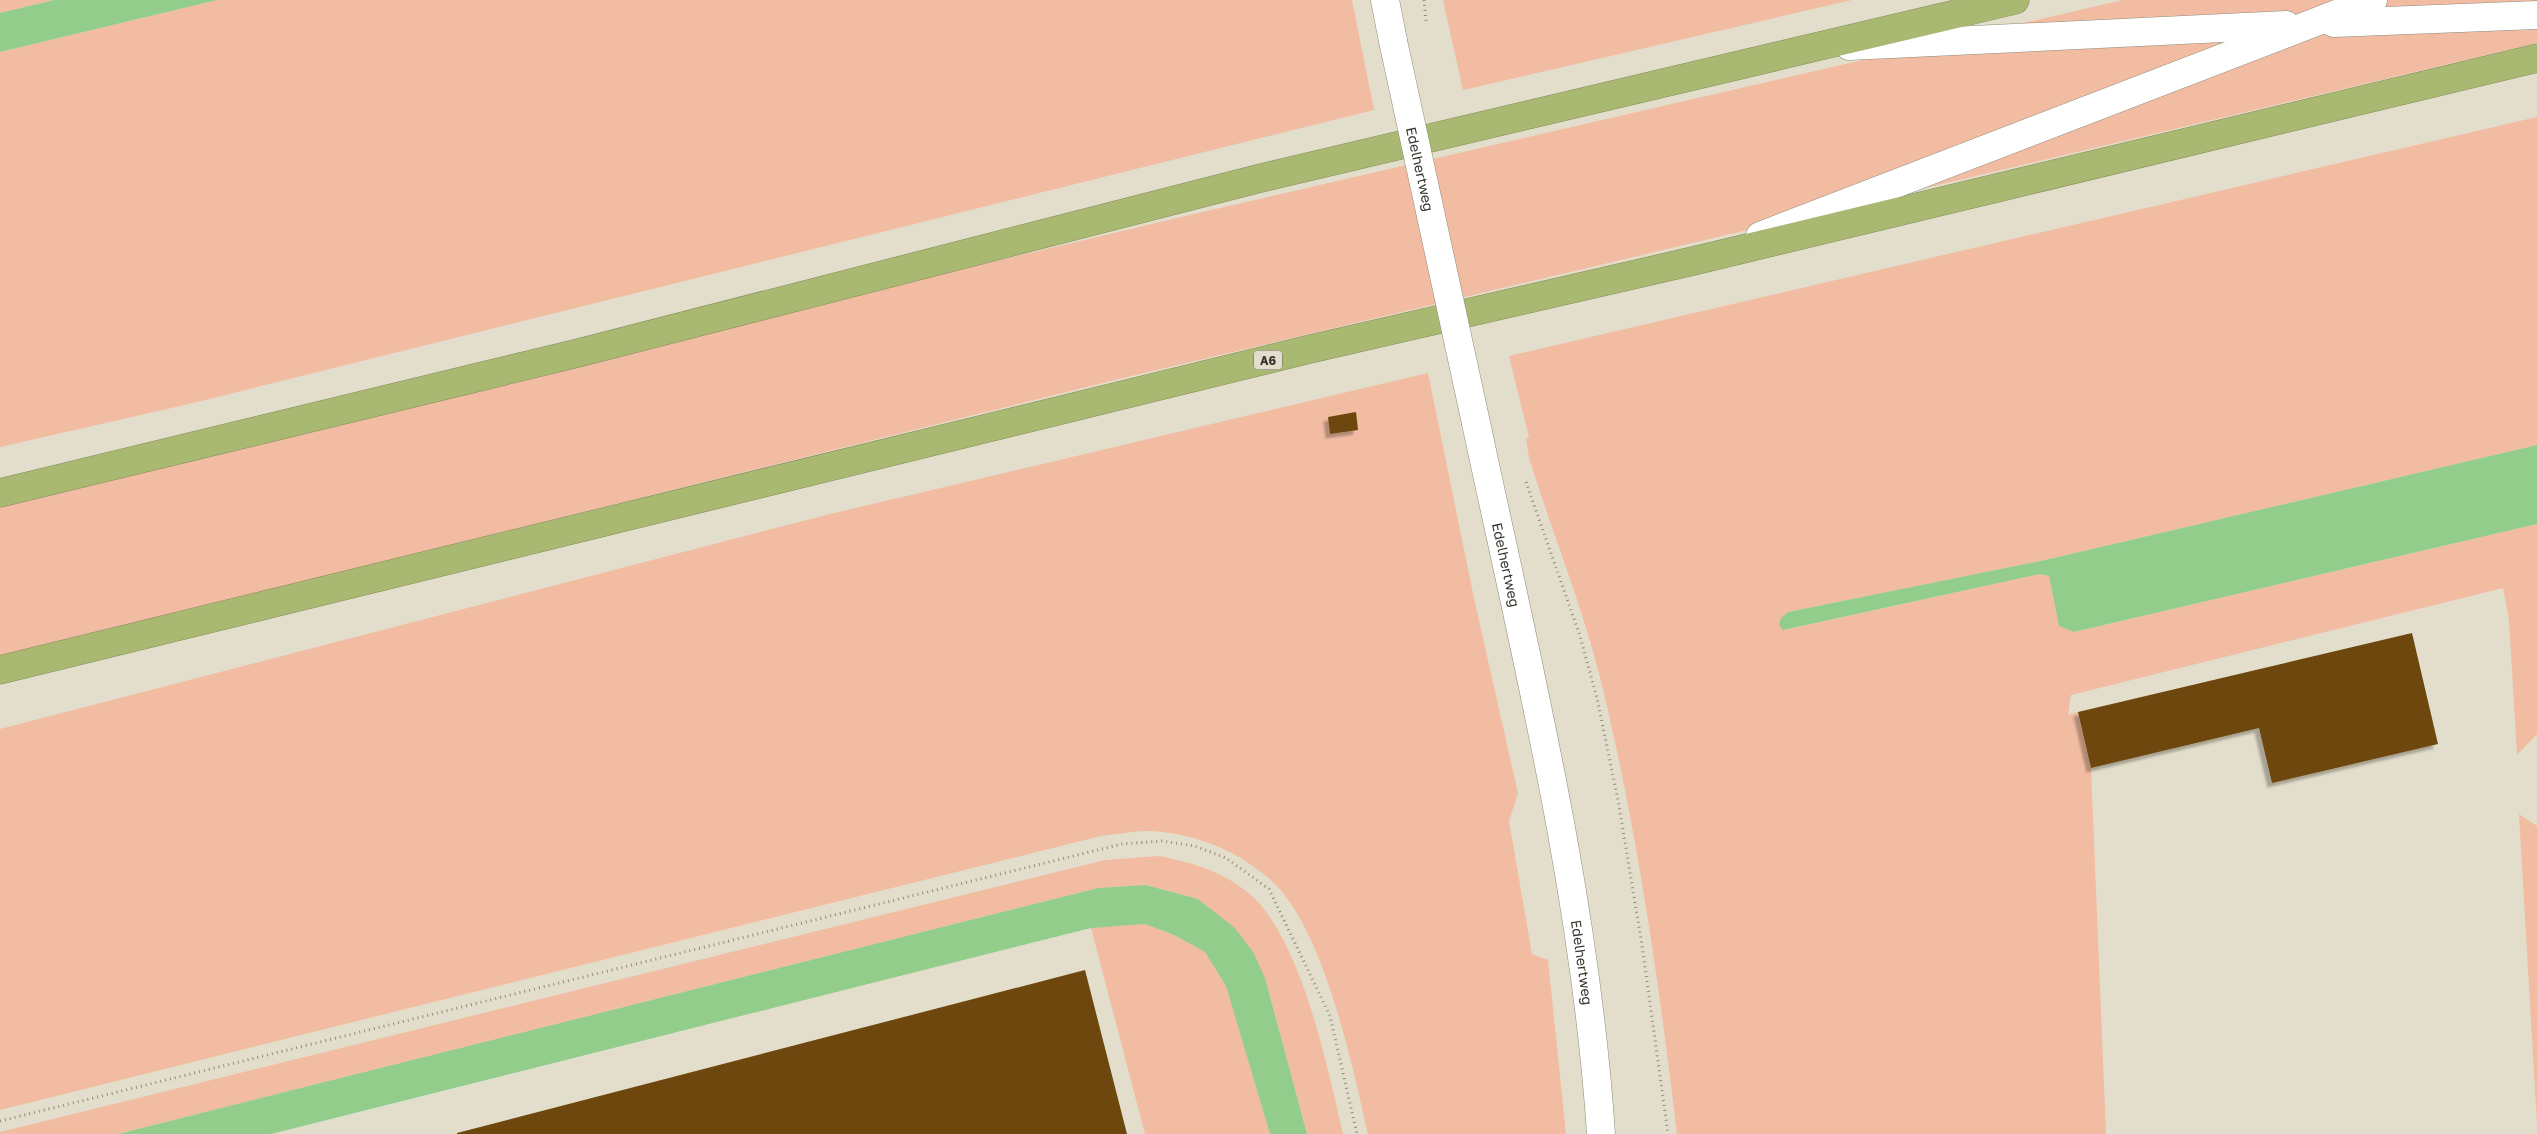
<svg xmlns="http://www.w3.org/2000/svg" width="2537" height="1134" font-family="'Golos Text',sans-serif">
	<defs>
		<filter id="shadow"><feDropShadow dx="-4.5" dy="4.5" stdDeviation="1" flood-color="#0004"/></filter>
	</defs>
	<rect width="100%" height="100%" fill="#e3decb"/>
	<path fill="#f2bca2" d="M0,0H54L0,13Z
		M217,0H1352L1374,110L189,404L0,447V52Z
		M1443,0H1852L1463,90Z
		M2123,0H2537V43L1123,378L0,657V503L183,455L1164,221Z
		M2537,117V445L2045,560L1788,612L1781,618L1784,630L2040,574L2049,576L2059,626L2074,632L2537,524V734L2517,755L2509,620L2503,588L2071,695L2068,715L2078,712L2091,768L2106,1134H1677C1659,982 1637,829 1601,681C1582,605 1552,532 1529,458L1526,438L1529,437L1509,356Z
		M1428,373L1475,603L1518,793L1509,821L1532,954L1548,960L1566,1134H1368C1352,1065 1325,933 1274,883C1244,855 1203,836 1162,832C1142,829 1121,834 1101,836L0,1110V729L830,514Z
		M2519,814L2537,826V1125Z
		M1159,856C1195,863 1231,874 1257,901C1303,949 1328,1069 1343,1134H1307L1265,978L1198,899L1146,885L1098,888L118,1134H0V1132L1105,860Z
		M1122,924H1145L1174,935L1205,952L1226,985L1270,1134H1145L1091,928Z"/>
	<path fill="#93cd8b" d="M54,0H217L0,52V13Z
		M2537,445V524L2074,632L2059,626L2049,576L2040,574L1783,630L1779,625L1781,618L1788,612L2045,560Z
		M1146,885L1198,899L1235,928L1253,952L1265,978L1307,1134H1270L1226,986L1205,952L1174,935L1145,924L1091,928L271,1134H118L1098,888Z"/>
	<path fill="#6d460a" filter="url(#shadow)" d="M1356,412L1358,430L1330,434L1328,417Z
		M2412,633L2438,744L2272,783L2259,728L2091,768L2078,712Z
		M1085,970L1127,1134H457V1133Z"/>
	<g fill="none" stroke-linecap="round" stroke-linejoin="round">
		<defs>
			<g id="minor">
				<path d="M1385,0L1393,41"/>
				<path d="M2334,23L2537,15"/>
				<path d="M1849,46L2286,25"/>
				<path d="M1760,236L2373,0"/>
				<path id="s1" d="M1476,423C1526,658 1585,893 1601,1134"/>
			</g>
			<path id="highway" d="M0,493L578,353L1257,179L2015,0
				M0,670L1306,350L1693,261L2537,58"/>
		</defs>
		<use href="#minor" stroke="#8f8a79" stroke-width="29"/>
		<use href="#highway" stroke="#828b5a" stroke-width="29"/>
		<path stroke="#8f8c7e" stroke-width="3" stroke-dasharray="1 4" stroke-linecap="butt" d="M1424,0L1426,21
			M1526,482L1579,633L1597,698L1618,800L1642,945L1668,1134
			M0,1121L1122,844L1162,841L1195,846L1226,858L1269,889L1330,1016L1357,1134"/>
		<use href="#minor" stroke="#fff" stroke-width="28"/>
		<use href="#highway" stroke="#aab972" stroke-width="28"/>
		<defs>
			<g id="minor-bridge">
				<path id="s2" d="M1393,41L1476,423"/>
			</g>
		</defs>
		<use href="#minor-bridge" stroke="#8f8a79" stroke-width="29" stroke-linecap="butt"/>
		<use href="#minor-bridge" stroke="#fff" stroke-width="28"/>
	</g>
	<g text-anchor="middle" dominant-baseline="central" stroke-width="5" stroke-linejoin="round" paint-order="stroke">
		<rect fill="#e3decb" stroke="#6b685d" stroke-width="1" x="1254" y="350.5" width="28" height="19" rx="4"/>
		<g font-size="12" font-weight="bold" fill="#38362e">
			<text x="1268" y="360">A6</text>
		</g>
		<g font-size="14" fill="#38362e" stroke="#e3decb">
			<text stroke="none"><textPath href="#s2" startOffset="131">Edelhertweg</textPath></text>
			<text stroke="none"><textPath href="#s1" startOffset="145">Edelhertweg</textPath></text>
			<text stroke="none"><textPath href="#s1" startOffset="550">Edelhertweg</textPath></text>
		</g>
	</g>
</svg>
